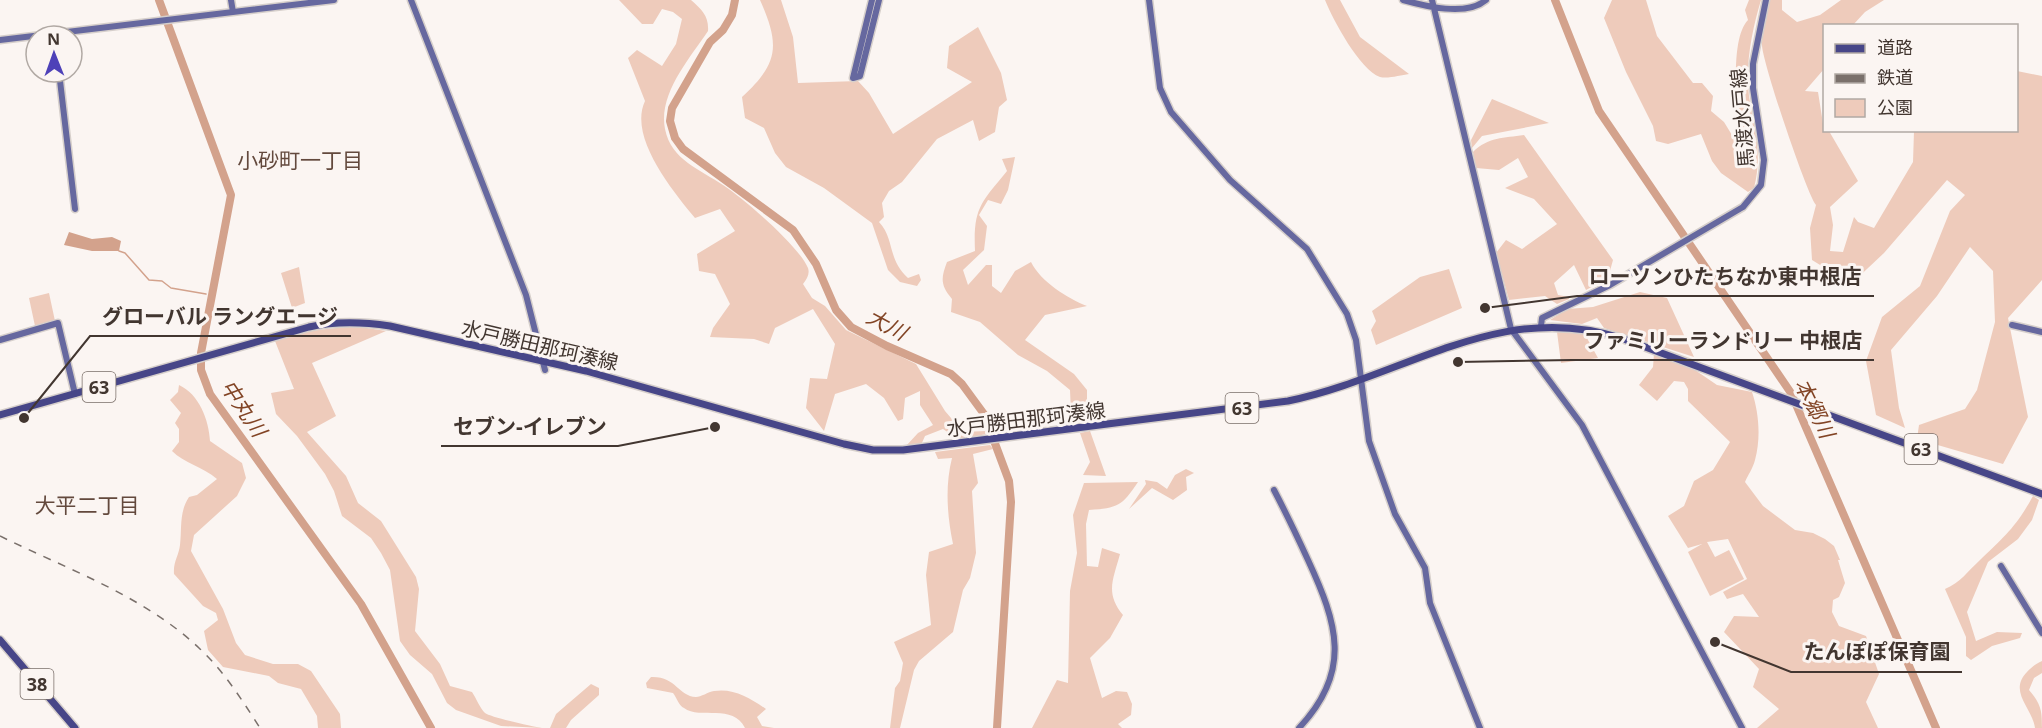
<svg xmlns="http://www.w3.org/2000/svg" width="2042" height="728" font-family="'Open Sans','Noto Sans JP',sans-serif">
	<rect width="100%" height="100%" fill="#fbf5f2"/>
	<path fill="#eecbbb" d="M619,0H691C702,10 709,16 708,31C690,58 658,94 665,129C671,160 701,170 723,185C743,198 799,246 808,268C810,274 807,279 803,284L812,298L825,306L846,330L916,364L945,411L963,432L986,431V434L959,440L943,429L925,436L921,445L906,446L918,433L933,425L920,405V391L905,398L903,419L898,421L884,398L866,384L835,394L824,431L806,408L810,378L827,379L835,344L813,309L775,328L769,344L754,339L710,337L713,328L730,304L715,274L699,271L697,254L735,231L720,209L695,218C673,191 628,137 645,101L628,58L637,50L662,66L676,44L682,19L673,12L662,9L653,24H642Z
		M760,0H781L793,37L798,83L858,81L869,93L893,134L972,82L947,68L949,46L978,27L1001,73L1007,100L999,107L995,132L979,141L973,120L937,139L902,182L889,191L882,203L884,217L879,222C895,239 887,259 908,278L919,274L921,280L917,286L900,282L888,270L872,223L824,188L786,167L775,153L764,128L745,118L742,97C779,63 780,45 760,0Z
		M1325,0H1340L1360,37L1409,74C1401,75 1388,79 1380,77C1360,70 1333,20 1325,0Z
		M1612,0H1646L1657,36L1693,83H1702L1713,96L1711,111L1724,122L1735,140L1738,137C1738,109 1729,40 1748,20L1745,10L1749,0H1761C1752,30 1745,64 1749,96C1754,131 1763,152 1754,188L1748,192L1721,173L1712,161L1701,134L1668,144L1656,141L1653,126L1626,72L1604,18Z
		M1770,0H1782V10L1797,22L1820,15L1841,0H1884L1865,12L1853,25L1824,26V69L1805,91L1818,92L1824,130L1829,131L1858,181L1830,207L1833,225L1830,251L1843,252L1854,217L1858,222L1874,228L1913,162L1914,131L2016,130L2017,71L2042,76V280L2008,318L2028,417L2003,464L1917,439L1919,425L1965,409L1977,390L1995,322L1993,271L1970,247L1937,296L1891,350L1899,408L1905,428L1876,415L1866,361L1882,317L1920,286L1950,211L1965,195L1947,180L1884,253L1851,284L1812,260L1810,228L1816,205C1807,195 1762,61 1762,45C1762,31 1765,13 1770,0Z
		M1492,99L1549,123L1482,136L1472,148L1471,140Z
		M1524,135L1613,260L1608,278L1586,290L1574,265L1554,283L1558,295L1569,297V299L1557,304L1545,296L1509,300L1496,253L1506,240L1522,249L1557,224L1534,199L1505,188L1528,177L1518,158L1499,170L1476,168L1473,152C1488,137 1504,138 1524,135Z
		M1015,157L1008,190L1001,204L988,200L979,215L987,226L984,250L963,270L968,285L986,265H992V286L1001,293L1015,271L1031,262C1041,282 1067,298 1087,306L1045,315L1025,340L1074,374L1087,390V422H1076L1071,413L1070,390L1047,371L1018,355L980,322L951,312L952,299C940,285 941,278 947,262L975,251C973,208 981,203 1007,171L1002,159Z
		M299,267L305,303L292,308L281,273Z
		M1449,269L1462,308L1376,345L1371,330L1376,321L1372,311L1420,277Z
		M1640,292L1667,298L1694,357L1604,328L1597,318L1582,324L1550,320L1567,309L1593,307Z
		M49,293L55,321L35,326L29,298Z
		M354,326L386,331L312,363L336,416L307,432L346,476L358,503L381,521L416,577L419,589L415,631L440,664L450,686L472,692C476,698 480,708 485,713C490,717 533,727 542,728L501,726L456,710L447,703L432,674L410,655L400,641L390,570L381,553L371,538L342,516L334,491L325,474L297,436L276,414L271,393L294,389L275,341L309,331Z
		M1583,331L1598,358L1561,363L1557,332Z
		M1654,354L1695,370L1717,385L1752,392C1759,413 1761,438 1755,460C1753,468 1748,475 1745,482L1763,506L1795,530L1813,533L1825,539L1834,546L1840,560H1838L1845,583L1839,597L1833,600L1832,612L1839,626L1866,636L1879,674L1866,702L1878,728H1757L1779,709L1753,687L1759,669L1724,632L1734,616L1759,617L1743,594L1727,599L1723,592L1747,579L1728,539L1707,542L1715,557L1729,550L1744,579L1710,596L1688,552L1702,544L1688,548L1668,516L1684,506L1694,481L1713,470L1730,442L1688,401V389L1684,382L1674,381L1657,401L1639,385L1653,367Z
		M179,385C199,394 209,420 210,441L242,463L246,478L237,496L194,535L191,551L223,609L236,643L245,655L273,664H298L311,671L340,714L341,728H318L317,716L301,689L278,683L269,676L223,667L208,650L204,631L218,620L216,613L203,606L174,574C173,562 179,555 180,545C182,528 179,512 189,497L197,495L217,479C203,467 184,463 172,451L179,442V429L175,423L181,413L170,400L178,392Z
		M1090,431L1106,476L1083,475L1090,462L1080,433Z
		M990,445L993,449L973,454L978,483L972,491L976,553L970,578L963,590L953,632L919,661L914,670L900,728H890L895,688L900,681L903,663L894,642L931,625L926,575L929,552L953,544C947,515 945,486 952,458L938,459L935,452Z
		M1186,469L1194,473L1186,477L1187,490L1173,500L1152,488L1129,509L1146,484L1145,480L1157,482L1167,489L1175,475Z
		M1138,482C1122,506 1118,508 1089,510L1086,524L1087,566L1098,567L1102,548L1120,554C1113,580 1105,593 1123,615L1110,638L1090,658L1102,698L1116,691L1127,692L1132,704L1131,715L1118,724L1122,728H1032L1057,680L1068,683L1070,591L1077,553L1073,515L1084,483Z
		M2033,496L2039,500L2032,520L2018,539L1988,562L1967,612L1976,641L1997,632L2022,633L2020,638L1992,646L1971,660L1966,656V637L1945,589C1961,582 1967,572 1980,560C2005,536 2016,527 2033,496Z
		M2042,661V673L2034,678L2029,690C2041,704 2042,710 2042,728H2035C2032,707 2008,692 2027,672C2032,667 2035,664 2042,661Z
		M651,677C676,676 678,696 696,697C701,697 708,692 714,691C734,688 750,698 766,709L757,717L762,726L774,728H745C733,703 700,720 684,708C679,706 677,698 673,693L647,688L646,683Z
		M591,684L599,688V695L571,720L566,728H550L556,714Z"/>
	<path fill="#d3a28c" d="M69,232L92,239L112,237L121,241L119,251H92L64,245Z"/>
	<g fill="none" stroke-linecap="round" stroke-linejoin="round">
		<path stroke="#d3a28c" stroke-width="1.5" d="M119,251L125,253L149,280L162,281L171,288L206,294"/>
		<path stroke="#d3a28c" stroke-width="8" d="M159,0L231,195L201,353V370L210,394L361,604L431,728
			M735,0L732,15L723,30L710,42L672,108L670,121L675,138L683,149L793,230L816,264L836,310L851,327L887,346L951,374L962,384L984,414L1009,481L1011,502L997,728
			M1555,0L1599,111L1791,393L1936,728"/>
		<defs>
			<path id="secondary" d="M231,0L233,12
				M411,0L526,295L545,370
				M872,0L853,78L860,76L879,0
				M1149,0L1160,88L1171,112L1230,180L1307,249L1347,314L1356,340L1369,441L1395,514L1425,568L1430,603L1480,728
				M1403,0C1425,6 1466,17 1486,0
				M1432,0L1511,329L1582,425L1742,728
				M0,40L334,0
				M59,72L75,209
				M2012,325L2042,332
				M1541,326L1542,318L1610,285L1743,207L1761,185L1764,160L1753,88V64L1766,0
				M0,340L58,323L75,394
				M1274,490C1286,513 1297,536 1308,560C1337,623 1353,671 1299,728
				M2001,566L2042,633"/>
			<path id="primary" d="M0,415L309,327C336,321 363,322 390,326L586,371L844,444L873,450H903L1288,401C1404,377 1499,299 1621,338L2042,494
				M0,640L75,728"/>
		</defs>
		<use href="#secondary" stroke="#d6cfcb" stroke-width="9"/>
		<use href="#primary" stroke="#d6cfcb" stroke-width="10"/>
		<use href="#secondary" stroke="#66689f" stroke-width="6"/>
		<use href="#primary" stroke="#474688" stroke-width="7"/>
		<path stroke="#7a706b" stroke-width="1.5" stroke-dasharray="8 8" stroke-linecap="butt" d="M0,536C67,569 144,596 199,648C224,671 242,700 260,728"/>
	</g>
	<g text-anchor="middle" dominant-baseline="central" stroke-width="6" stroke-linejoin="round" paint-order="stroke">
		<g fill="#fbf5f2" stroke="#7a6f6a" stroke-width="1.5">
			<rect x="82.5" y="372" width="33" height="30" rx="4.5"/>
			<rect x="1225.5" y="393" width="33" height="30" rx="4.5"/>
			<rect x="1904.5" y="434" width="33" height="30" rx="4.5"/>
			<rect x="20.5" y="669" width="33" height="30" rx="4.5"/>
		</g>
		<g font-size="18" font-weight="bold" fill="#423630">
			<text x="99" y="387">63</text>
			<text x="1242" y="408">63</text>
			<text x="1921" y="449">63</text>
			<text x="37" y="684">38</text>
		</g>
		<g font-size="20" fill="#423630" stroke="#fbf5f2">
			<text transform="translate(1742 118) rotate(-95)">馬渡水戸線</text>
			<text transform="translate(540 345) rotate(13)">水戸勝田那珂湊線</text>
			<text transform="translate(1026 419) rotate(-7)">水戸勝田那珂湊線</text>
		</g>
		<g font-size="21" fill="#63493d" stroke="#fbf5f2">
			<text x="300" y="160">小砂町一丁目</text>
			<text x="87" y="505">大平二丁目</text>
		</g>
		<g font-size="21" font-style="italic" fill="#824425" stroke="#fbf5f2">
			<text transform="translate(887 324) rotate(28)">大川</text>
			<text transform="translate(244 408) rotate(56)">中丸川</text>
			<text transform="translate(1815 408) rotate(64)">本郷川</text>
		</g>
	</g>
	<path fill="none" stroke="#423630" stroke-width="2" d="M1485 308L1577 296H1874M24 418L90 336H351M1458 362L1572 360H1874M715 427L618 446H441M1715 642L1791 672H1962"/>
	<g fill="#423630" stroke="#fbf5f2" stroke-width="2">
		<circle cx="1485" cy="308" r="6"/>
		<circle cx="24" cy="418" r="6"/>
		<circle cx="1458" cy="362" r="6"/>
		<circle cx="715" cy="427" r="6"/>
		<circle cx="1715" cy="642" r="6"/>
	</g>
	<g font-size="21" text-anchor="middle" font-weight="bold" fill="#423630" stroke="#fbf5f2" stroke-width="6" stroke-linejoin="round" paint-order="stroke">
		<text x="1725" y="284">ローソンひたちなか東中根店</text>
		<text x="220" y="324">グローバル ラングエージ</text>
		<text x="1723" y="348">ファミリーランドリー 中根店</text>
		<text x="530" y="434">セブン-イレブン</text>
		<text x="1877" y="659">たんぽぽ保育園</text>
	</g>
	<rect x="1823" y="24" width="195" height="108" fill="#fbf5f2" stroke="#b1a9a4" stroke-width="1.5"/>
	<rect x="1835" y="44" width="30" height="9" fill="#474688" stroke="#b1a9a4" stroke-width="1.5"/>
	<text x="1877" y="54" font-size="18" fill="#423630">道路</text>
	<rect x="1835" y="74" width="30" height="9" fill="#7a706b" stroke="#b1a9a4" stroke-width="1.5"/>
	<text x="1877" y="84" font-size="18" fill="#423630">鉄道</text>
	<rect x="1835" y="99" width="30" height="18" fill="#eecbbb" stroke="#b1a9a4" stroke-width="1.5"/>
	<text x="1877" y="114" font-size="18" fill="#423630">公園</text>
	<g transform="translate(54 54) rotate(359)"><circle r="28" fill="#fbf5f2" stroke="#b1a9a4" stroke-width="1.5"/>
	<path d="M0-4.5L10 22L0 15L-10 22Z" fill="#4e41b8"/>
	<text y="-9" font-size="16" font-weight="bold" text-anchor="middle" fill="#423630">N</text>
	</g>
</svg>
